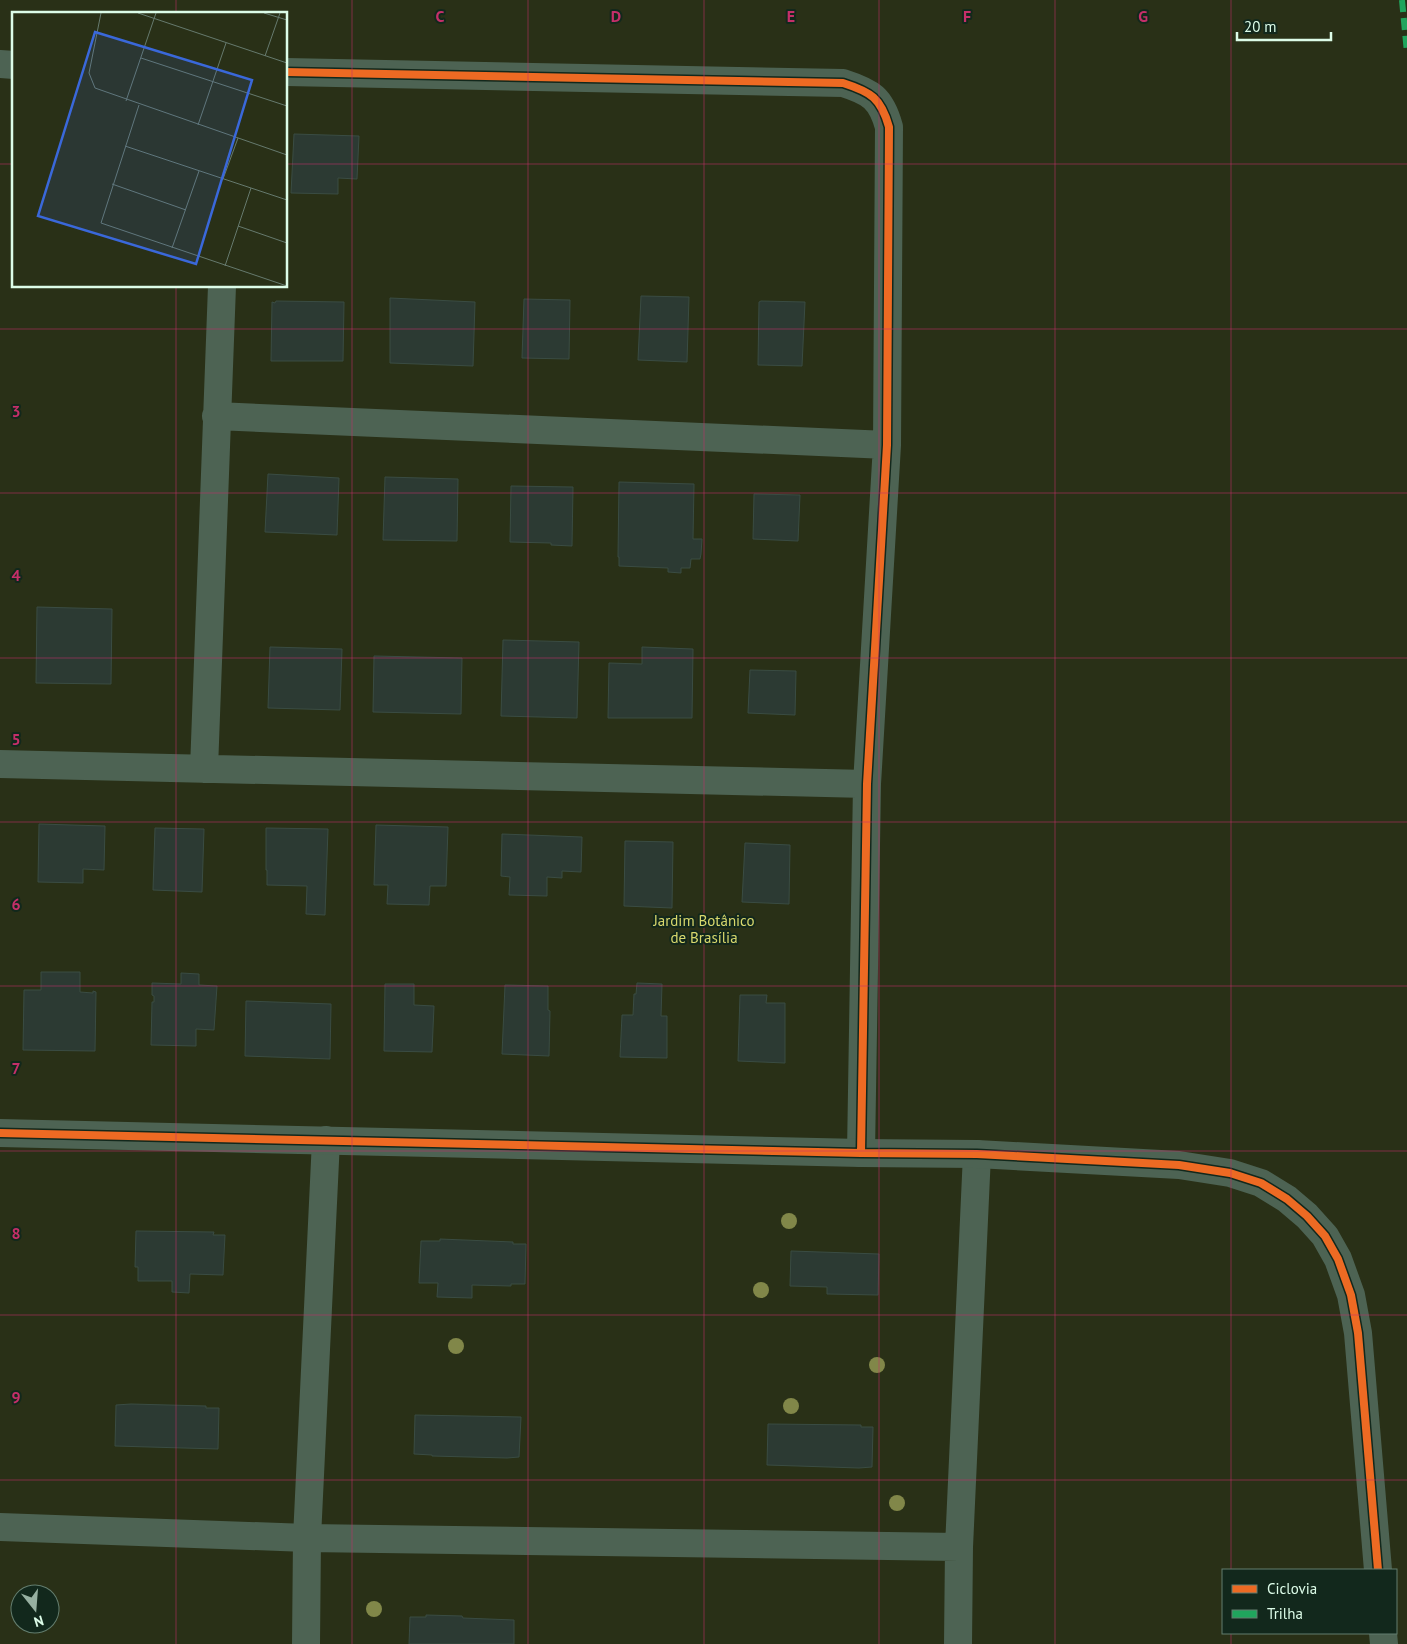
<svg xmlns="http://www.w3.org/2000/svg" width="1407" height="1644" font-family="'PT Sans',sans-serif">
	<rect width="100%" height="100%" fill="#17231d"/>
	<path fill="#293017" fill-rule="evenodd" d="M0,0H1407V1644H0ZM14,14H286V286H14ZM1223,1570H1396V1633H1223ZM20,1594H50V1624H20Z"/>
	<path fill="#2c3a33" stroke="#3a4c43" d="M294,134L359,136L357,179L338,178V194L291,193Z
		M641,296L689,297L687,362L638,360Z
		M390,298L475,302L473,366L390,363Z
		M524,299L570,300L569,359L522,358Z
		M276,301L344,302L343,361H271L272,302L275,303Z
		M761,301L805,302L802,366L758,365L759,302Z
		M268,474L339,478L337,535L265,532Z
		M385,477L458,479L457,541L383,540Z
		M619,482L694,484L693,539H702L701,554L700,559H691L690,568H681V573L668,572V568L619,566V557H618Z
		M511,486L573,487L572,546L551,545V543L510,542Z
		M754,494L800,495L798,541L753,539Z
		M37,607L112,609L111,684L36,683Z
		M503,640L579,642L577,718L501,716Z
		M270,647L342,649L340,710L268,708Z
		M642,647L693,649L692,718H608L609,663L642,664Z
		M374,656L462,658L461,714L373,712Z
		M750,670L796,671L795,715L748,713Z
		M39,824L105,826L104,870L83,869V883L38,882Z
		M376,825L448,827L446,886H430L429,905L387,904L388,885H374Z
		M155,828L204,829L202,892L153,890Z
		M266,828L328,829L325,915L306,914L307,886L267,885V870H266Z
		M502,834L582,837L581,872L562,871V878L547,877V896L509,895L510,877L501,876Z
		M625,841L673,842L672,908L624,906Z
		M745,843L790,845L789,904L742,902Z
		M41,972H80V992L93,993V991L96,992L95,1051L23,1050L24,990H41Z
		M181,973L199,974V985L217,986L214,1030L196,1029V1046L151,1045L152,1002H154V996L152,995V983L181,984Z
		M637,983L662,984L661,1016H667V1058L620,1057L622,1015H633L634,994H636Z
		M385,984H414V1005L434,1006L432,1052L384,1051Z
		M505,985L548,986V1010L550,1011L549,1056L502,1054Z
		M740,995H767L766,1003H785V1063L738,1061Z
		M246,1001L331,1004L330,1059L245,1056Z
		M136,1231L214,1232L213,1235H225L223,1275L190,1274L189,1293L172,1292V1281H138V1267H135Z
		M440,1239L513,1242V1244H526L525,1284H511V1286L472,1285V1298L437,1297L438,1283H419L421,1241H440Z
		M791,1251L879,1254L878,1295L827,1294V1287L790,1286Z
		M131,1404L206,1406V1408H219L218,1449L115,1446L116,1405Z
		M415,1415L521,1417L519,1457L507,1458L432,1456V1455L414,1454Z
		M768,1424L861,1425V1427H873L872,1467L859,1468L767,1465Z
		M426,1615L462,1616L463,1618L514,1620V1644H409L410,1617H426Z"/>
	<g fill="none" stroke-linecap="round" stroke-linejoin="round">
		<path stroke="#4d6353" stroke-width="28" d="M0,64L14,65
			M286,72L843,83C871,92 881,98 889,127L887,445L867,784L861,1153
			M216,416L887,445
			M0,764L867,784
			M204,769L222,286
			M0,1527L307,1538L959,1547
			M306,1644L307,1538L326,1140
			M958,1644L959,1547L977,1154"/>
		<path stroke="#4d6353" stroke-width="28" d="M0,1133L861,1153L977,1154L1179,1165L1230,1173L1261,1183L1287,1199L1307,1216L1325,1236L1338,1259L1351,1295L1358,1333L1378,1570
			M1383,1633L1384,1644"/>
		<path stroke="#20a55d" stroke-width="6" stroke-dasharray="12 6" stroke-linecap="butt" d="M1402,0L1407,53"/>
		<defs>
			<path id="cycleway" d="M286,72L843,83C871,92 881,98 889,127L887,445L867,784L861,1153
				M0,1133L861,1153L977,1154L1179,1165L1230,1173L1261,1183L1287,1199L1307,1216L1325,1236L1338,1259L1351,1295L1358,1333L1378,1570"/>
		</defs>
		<use href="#cycleway" stroke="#12281c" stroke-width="11"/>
		<use href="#cycleway" stroke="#ed6a23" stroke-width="8"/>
	</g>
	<g fill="#818749">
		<circle cx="789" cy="1221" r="8"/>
		<circle cx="761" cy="1290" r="8"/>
		<circle cx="456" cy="1346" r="8"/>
		<circle cx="877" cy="1365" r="8"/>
		<circle cx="791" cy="1406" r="8"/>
		<circle cx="897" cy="1503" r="8"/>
		<circle cx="374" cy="1609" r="8"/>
	</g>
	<path fill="none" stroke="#c52f69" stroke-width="1" stroke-opacity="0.55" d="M176,0V14M352,0V1644M528,0V1644M704,0V1644M879,0V1644M1055,0V1644M1231,0V1570M0,164H14M286,164H1407M176,286V1644M0,329H1407M0,493H1407M0,658H1407M0,822H1407M0,986H1407M0,1151H1407M0,1315H1407M0,1480H1407M1231,1633V1644"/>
	<g text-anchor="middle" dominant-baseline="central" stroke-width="4" stroke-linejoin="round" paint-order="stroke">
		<g font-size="15" fill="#d8d86d" stroke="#12281c">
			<text x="704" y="920">Jardim Botânico<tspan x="704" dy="17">de Brasília</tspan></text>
		</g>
	</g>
	<g transform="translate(12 12)">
		<rect width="275" height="275" fill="#17231d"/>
		<path d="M0,1H275V274H0Z" fill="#293017"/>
		<path fill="none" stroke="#667a6e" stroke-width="1" d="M89,1L77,61L83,76L275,143M126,1L275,51M252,1L275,8M253,44L268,1M129,46L275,94M114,89L144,1M127,93L89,211L275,274M186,113L214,31M113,134L275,188M211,167L226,126M100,172L174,198M226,214L275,231M160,236L187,159M213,254L239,176"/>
		<path fill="#3a68da" fill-opacity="0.15" stroke="#3a68da" stroke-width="2.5" d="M83,20L240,68L184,252L26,204Z"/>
		<rect width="275" height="275" fill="none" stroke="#dcfce8" stroke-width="2.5"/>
	</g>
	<g font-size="16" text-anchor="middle" font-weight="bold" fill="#c52f69" stroke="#12281c" stroke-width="4" stroke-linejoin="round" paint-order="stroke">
		<text x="440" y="22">C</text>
		<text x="616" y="22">D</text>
		<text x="791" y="22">E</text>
		<text x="967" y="22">F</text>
		<text x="1143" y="22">G</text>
		<text x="16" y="417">3</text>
		<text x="16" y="581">4</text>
		<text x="16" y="745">5</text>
		<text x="16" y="910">6</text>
		<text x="16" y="1074">7</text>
		<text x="16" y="1239">8</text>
		<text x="16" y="1403">9</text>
	</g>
	<rect x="1222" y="1569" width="175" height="65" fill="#12281c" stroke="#637d6e"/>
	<rect x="1232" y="1585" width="25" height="8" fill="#ed6a23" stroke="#637d6e"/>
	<text x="1267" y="1594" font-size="15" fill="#dcfce8">Ciclovia</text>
	<rect x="1232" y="1610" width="25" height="8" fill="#20a55d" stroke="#637d6e"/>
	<text x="1267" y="1619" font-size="15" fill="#dcfce8">Trilha</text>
	<g transform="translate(35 1609) rotate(163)"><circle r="24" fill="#12281c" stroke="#637d6e"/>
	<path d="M0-4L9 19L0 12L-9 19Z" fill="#97b0a1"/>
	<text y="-8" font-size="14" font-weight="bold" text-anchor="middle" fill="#dcfce8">N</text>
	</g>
	<path d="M1237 32v8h94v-8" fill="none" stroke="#dcfce8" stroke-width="2.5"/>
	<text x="1244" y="32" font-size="15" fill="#dcfce8" stroke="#12281c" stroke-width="4" paint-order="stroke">20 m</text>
</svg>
